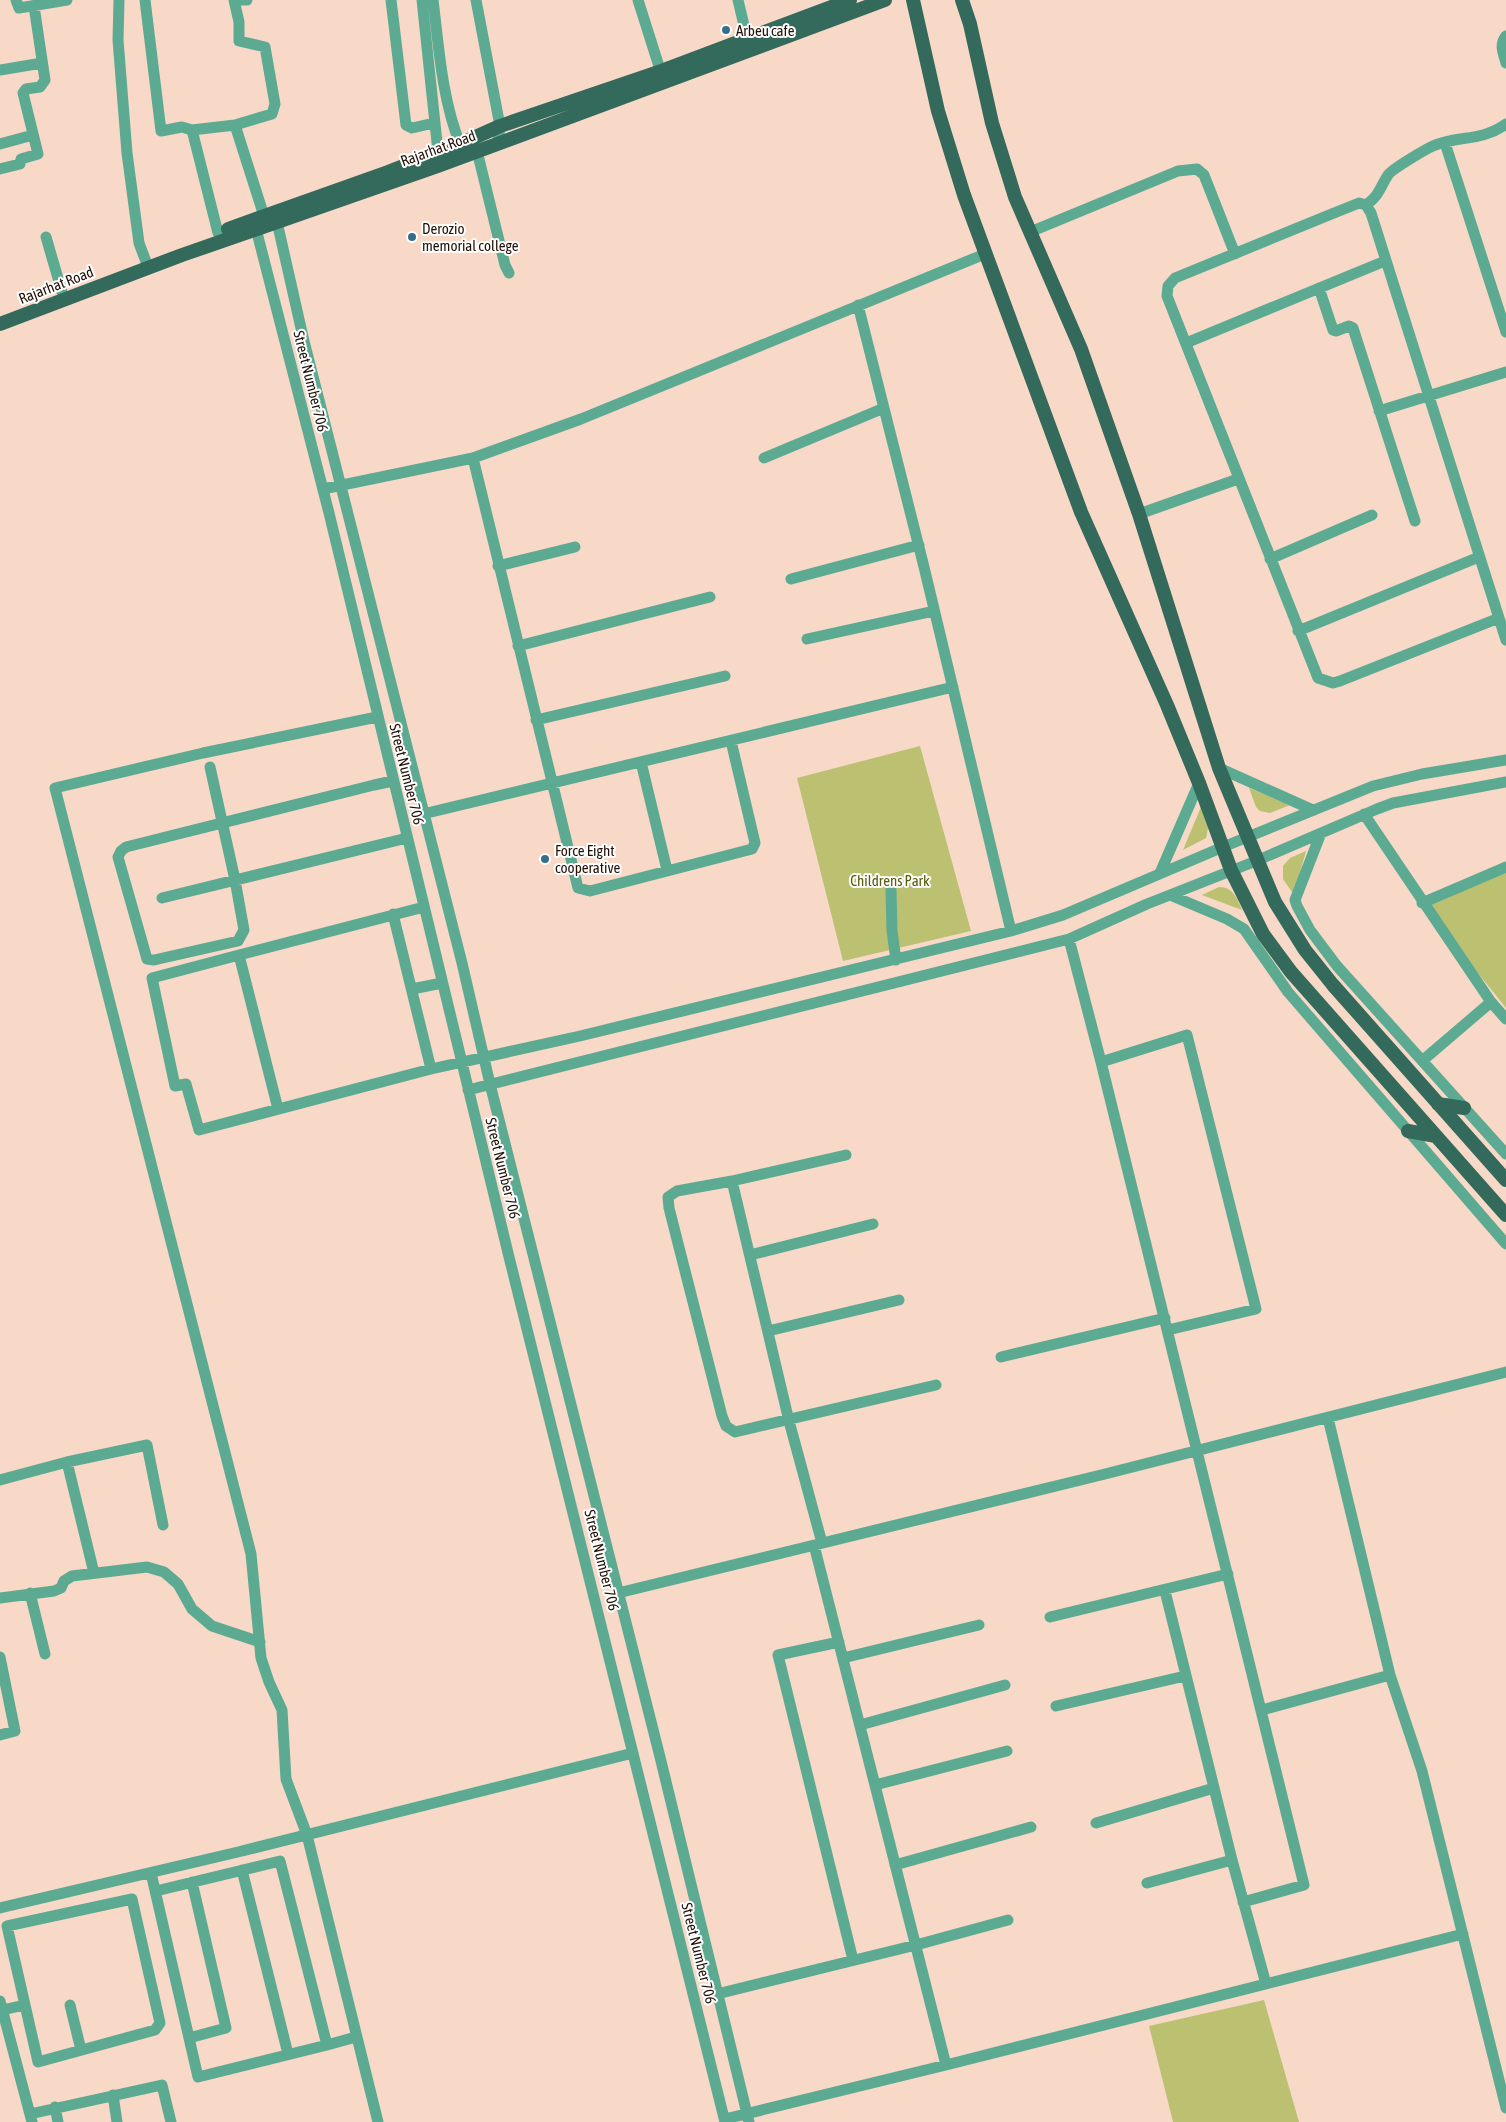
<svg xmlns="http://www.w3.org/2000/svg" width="1506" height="2122" font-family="'Asap Condensed',sans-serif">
	<rect width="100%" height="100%" fill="#f8d9c7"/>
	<path fill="#bbc171" d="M920,746L971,931L843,961L797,778Z
		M1249,788L1290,805L1270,813L1260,811L1256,807Z
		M1201,807L1208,828L1206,838L1183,850Z
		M1306,851L1294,895L1283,879V866L1290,858Z
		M1506,867V1008L1422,903Z
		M1219,887C1233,887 1237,898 1242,910L1202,895Z
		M1264,2000L1299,2122H1173L1149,2026Z"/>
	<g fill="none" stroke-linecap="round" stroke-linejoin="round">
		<path stroke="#5daa93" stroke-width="11" d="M16,0L19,8L67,0
			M119,0L118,40L127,153L139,243L148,267
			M145,0L161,131L182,127L192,130L218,233
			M391,0L406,125L412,128L434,123
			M422,0L438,152
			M433,0C439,48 442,99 460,144
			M476,0L500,126L498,143
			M638,0L663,79
			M738,0L747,38
			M1506,36C1499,45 1503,52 1506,63
			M0,70L42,63
			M235,125L264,216
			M192,130L235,125L272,114L275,104L265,47L239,41V22L234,0H247
			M1445,143L1506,332
			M0,144L33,135
			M477,151L505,265L509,273
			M0,169L20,164L21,159L38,154L23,93L26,89L40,87L45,80L34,6
			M1366,205C1380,195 1380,187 1388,175C1392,169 1426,149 1433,146C1458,135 1481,142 1506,124
			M275,213L303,337L462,963L490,1084L660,1757L749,2122
			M254,221L329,513L509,1257L725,2122
			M1030,232L1178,171L1197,169L1204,175L1235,254
			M46,237L62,292
			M1319,288L1333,330L1336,331L1349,326L1353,328L1415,521
			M858,305L924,567L1011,931
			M1186,343L1385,261
			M1379,411L1506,372
			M473,458L578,888L590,891L752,849L755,843L731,741
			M764,458L884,408
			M323,489L473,458L581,419L985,254
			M1139,514L1238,479
			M1270,559L1372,515
			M498,566L575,547
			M791,579L919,545
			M1499,618L1340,681L1333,683L1318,678L1167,296L1168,286L1175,278L1334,213L1359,203L1366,205L1371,213L1499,618L1506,640
			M1298,631L1479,557
			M807,639L934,611
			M518,646L710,597
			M377,717L203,753L55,788L251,1554L261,1658L269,1682L282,1710L286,1779L307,1835L378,2122
			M536,720L725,676
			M641,762L667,870
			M210,767L235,880L244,930L238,941L154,960L147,959L118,857L121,851L126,847L374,785L393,781
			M1219,768L1313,810
			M423,814L953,687
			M1364,814L1491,1002L1506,1019
			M1321,833L1295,900L1297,906L1310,930L1337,966L1506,1154
			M1160,873L1199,783
			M891,890L892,931L896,960
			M1170,895L1227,919L1244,929L1288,992L1506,1244
			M162,898L407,838
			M1422,903L1506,867
			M393,914L431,1069
			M1069,939L1101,1062L1304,1885L1243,1902
			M239,955L424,907
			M412,989L442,983
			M1422,1061L1491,1002
			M1101,1062L1187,1035L1256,1309L1168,1330
			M468,1090L1069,939L1147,904L1256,861L1377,809L1393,803L1506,782
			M278,1109L239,955L152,978L175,1086L186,1084L199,1130L431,1069L580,1036L1011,931L1063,915L1223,847L1373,786L1422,774L1506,760
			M846,1155L732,1181L677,1191L668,1197L669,1208L722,1416L726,1426L735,1432L936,1385
			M732,1181L789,1421L822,1543
			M750,1255L873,1224
			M768,1331L899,1300
			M1001,1357L1165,1318
			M1328,1418L1390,1675L1422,1771L1506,2108
			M67,1462L94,1573
			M0,1480L67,1462L147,1445L163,1525
			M814,1545L946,2065
			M1165,1591L1232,1860L1266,1984
			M30,1593L45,1654
			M618,1593L1105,1474L1506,1372
			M0,1598L54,1591L61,1588L64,1581L72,1576L147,1567L164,1572L178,1584L192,1609L212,1626L260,1642
			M1050,1617L1228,1574
			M839,1642L778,1655L853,1960
			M0,1657L15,1731L0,1735
			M843,1658L979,1625
			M1056,1706L1185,1676
			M1262,1710L1390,1675
			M860,1725L1005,1685
			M875,1785L1007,1751
			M1096,1823L1214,1788
			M895,1865L1031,1827
			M242,1870L288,2054
			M151,1873L198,2077L327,2045L280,1861L156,1891
			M1147,1883L1232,1860
			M132,1899L160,2023L155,2030L38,2062L7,1926Z
			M0,1908L238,1852L633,1753
			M717,1994L916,1945L1008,1920
			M0,2001L32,2122
			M70,2005L81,2050
			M2,2010L25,2005
			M189,2038L226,2028L192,1882
			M327,2045L356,2037
			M113,2095L117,2122
			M55,2107L58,2122
			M30,2114L162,2085L171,2122
			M725,2119L946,2065L1463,1934"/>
		<path stroke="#336a5b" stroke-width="14" d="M913,0L938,111L964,195L1081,512L1167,705L1199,783L1231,870L1263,934L1291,972L1506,1215
			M962,0L970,24L992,123L1015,197L1081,349L1139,514L1219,768L1275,902L1305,950L1333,985L1506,1180
			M228,229L388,172L460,144L500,126L661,71L850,0
			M0,324L182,255L438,166L885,0
			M1438,1104L1464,1108
			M1408,1131L1436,1136"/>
	</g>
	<g fill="#376d88" stroke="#fff" stroke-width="2">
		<circle cx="726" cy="30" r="5"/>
		<circle cx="412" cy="237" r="5"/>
		<circle cx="545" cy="859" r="5"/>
	</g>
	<g text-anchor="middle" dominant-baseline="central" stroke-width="4" stroke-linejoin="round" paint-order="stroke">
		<g font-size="15" fill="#221106" stroke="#fff" text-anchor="start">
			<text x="736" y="30">Arbeu cafe</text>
			<text x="422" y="228">Derozio<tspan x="422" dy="17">memorial college</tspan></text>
			<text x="555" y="850">Force Eight<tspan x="555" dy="17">cooperative</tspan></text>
		</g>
		<g font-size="15" fill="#221106" stroke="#fff">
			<text transform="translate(438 148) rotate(-20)">Rajarhat Road</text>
			<text transform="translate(56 285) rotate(-21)">Rajarhat Road</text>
			<text transform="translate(311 381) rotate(76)">Street Number 706</text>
			<text transform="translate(407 774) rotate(76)">Street Number 706</text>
			<text transform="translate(503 1168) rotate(76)">Street Number 706</text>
			<text transform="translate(602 1560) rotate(76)">Street Number 706</text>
			<text transform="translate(699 1953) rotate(76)">Street Number 706</text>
		</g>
		<g font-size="15" fill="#585b0c" stroke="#fff">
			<text x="890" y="880">Childrens Park</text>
		</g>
	</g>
</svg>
